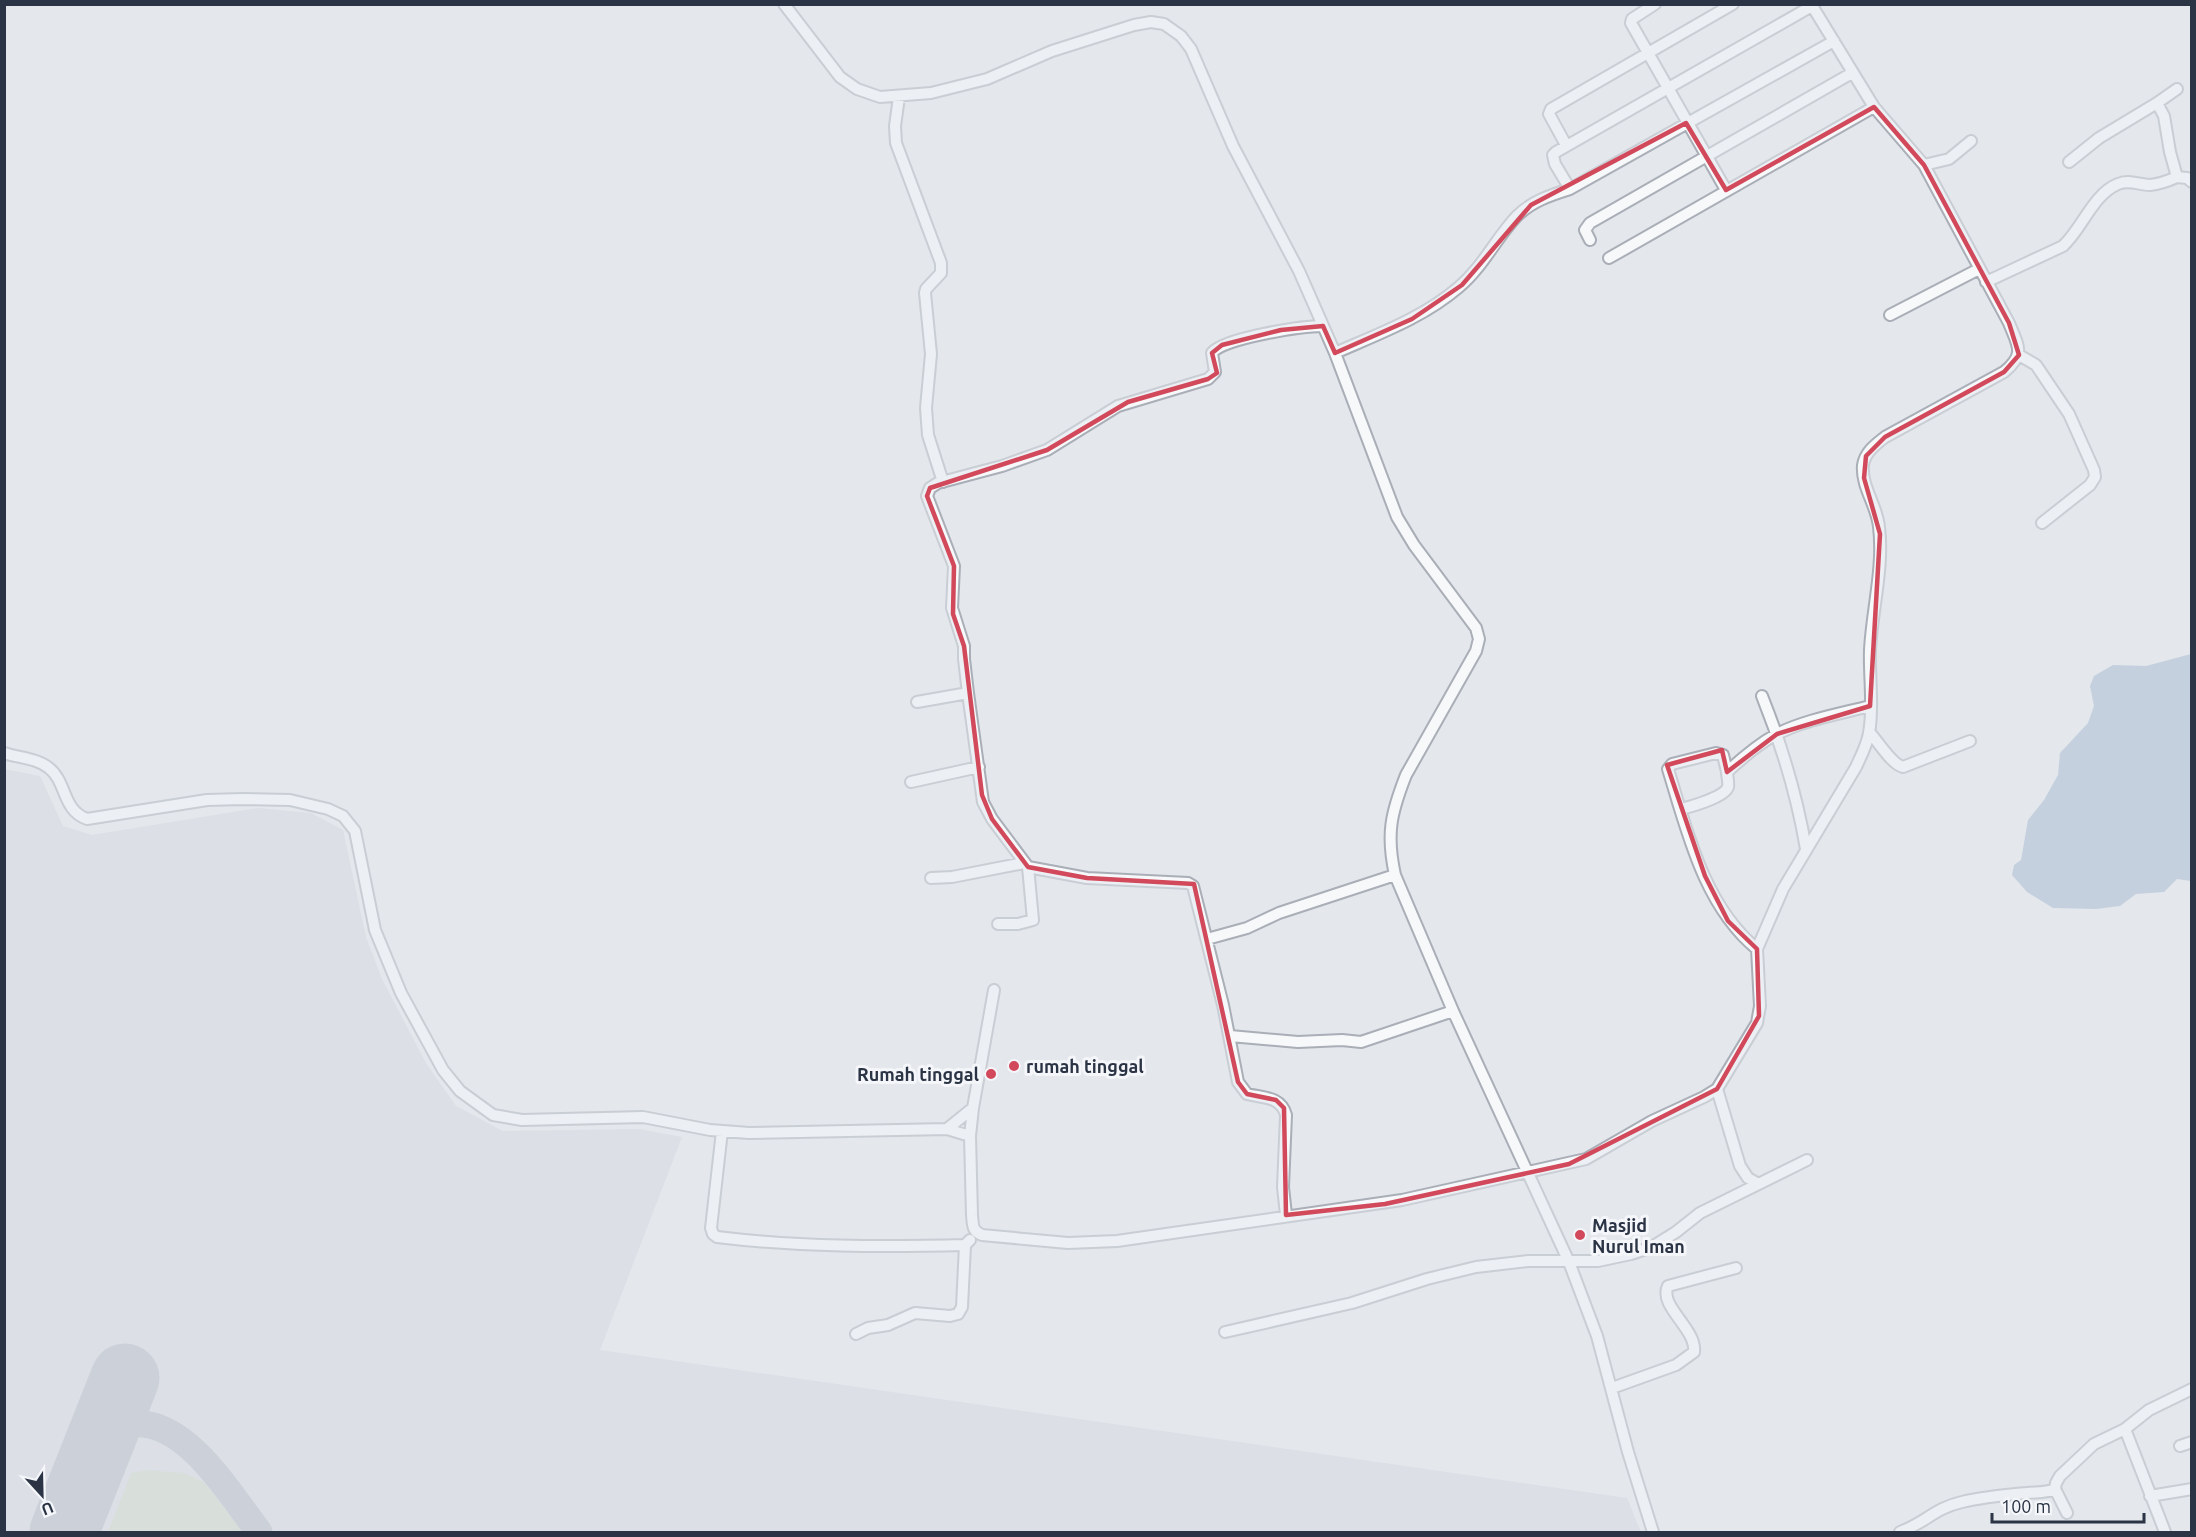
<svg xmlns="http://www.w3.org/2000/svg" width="2196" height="1537" font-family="Ubuntu,sans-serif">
	<rect width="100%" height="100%" fill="#e4e7ec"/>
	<path fill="#d2d6de" d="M4,769L40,776L63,826L92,835L258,808L311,813L343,830L366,937L382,979L426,1063L456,1106L503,1131L639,1129L682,1137L600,1350L1627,1498L1641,1532H5Z"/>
	<path fill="#c9d6c5" d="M148,1470L184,1473L204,1482L243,1532H108L131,1473Z"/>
	<path fill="#9fb4cc" d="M2191,654V881L2177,879L2164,892L2136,894L2120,906L2096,909L2053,908L2027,892L2012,875L2014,865L2021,860L2028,820L2044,800L2058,775L2060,753L2088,723L2094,706L2090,686L2094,676L2113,665L2146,666Z"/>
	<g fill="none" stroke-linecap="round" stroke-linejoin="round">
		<path stroke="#b0b6c1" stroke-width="27" d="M92,1461C98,1451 103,1437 112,1430C118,1425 127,1424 134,1424C187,1420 231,1496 259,1532"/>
		<path stroke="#b0b6c1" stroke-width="69" d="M64,1532L125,1378"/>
		<defs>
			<path id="minor" d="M784,4L840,77L857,89L880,97L931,93L987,79L1052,51L1134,25L1151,22L1164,24L1181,36L1191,49L1233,146L1299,271L1335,353L1397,517L1414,545L1476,628L1479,639L1476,651L1406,775C1391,813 1386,834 1395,875L1453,1011L1569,1262L1597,1336L1628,1452L1653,1532
				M1655,4L1632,19L1631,23L1726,190
				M899,97L895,126L896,143L941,263V273L926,289L925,293L931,354L926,408L928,435L943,482
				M2157,103L2177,89
				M1566,145L1549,114L1551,109L1733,4
				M1924,165L1949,159L1971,141
				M2177,177L2187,178L2192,182
				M1570,189L1555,164L1553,155L1556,152L1812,6
				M1590,240L1585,230L1590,223L1852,73
				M1609,258L1874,107
				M1986,282L2063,246C2082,229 2093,194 2118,184C2129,179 2139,185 2150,185C2160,184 2168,181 2177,177L2170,152L2164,116L2157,103L2099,138L2069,162
				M1890,315L1979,269
				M1335,353C1378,334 1423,318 1459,287C1483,267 1496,238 1517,216C1532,201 1551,195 1570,189L1834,41
				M2019,355L2036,365L2069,414L2094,470L2095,477L2090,485L2042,523
				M1762,696C1782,746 1797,796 1806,849
				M917,702L968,693
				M1869,732C1879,742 1891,764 1903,767L1970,741
				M4,753C19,758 37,758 49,768C67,782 62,810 87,819L207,800L243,799L290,800L328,809L343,816L355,831L375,930L401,993L443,1070L460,1091L493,1115L522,1120L643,1117L710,1130L749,1133L947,1129L970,1136L972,1215C973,1225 972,1231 982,1235L1068,1243L1117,1241L1402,1200L1586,1159L1652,1121L1704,1097L1717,1089L1757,1023L1760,1006L1757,949L1783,889L1856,767C1861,756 1867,745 1869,733C1874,706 1869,677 1870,650C1872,610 1884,567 1879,527C1877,505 1861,487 1863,465C1865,452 1876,444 1885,437L2004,372C2026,354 2018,346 2009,323L1924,165L1874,107L1811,4
				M1727,772L1723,755L1716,753L1672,764L1668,769C1687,831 1704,906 1757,949
				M911,782L979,767
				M1680,809C1690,807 1725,797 1728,787C1729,783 1727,776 1727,772C1742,758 1757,745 1775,735C1804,720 1839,714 1870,706
				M931,878L952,877L1024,863
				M998,924H1018L1033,920L1028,867
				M1207,939L1247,928L1279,913L1395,875
				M1230,1036L1298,1042L1342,1040L1361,1042L1453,1011
				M1717,1089L1740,1166L1748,1178L1757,1183
				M947,1129L973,1108L994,990
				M722,1131L711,1228L713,1234L717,1237C799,1247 882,1247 965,1245
				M970,1136L973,1108
				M1286,1215L1283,1187L1286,1115C1281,1096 1263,1098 1247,1094L1238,1082L1223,1005L1193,886L1188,883L1087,878L1028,867L992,819L983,802L968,693L964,659V646L952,608L954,566L927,496L930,488L938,483L1002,466L1047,450L1118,406L1208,379L1215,372L1212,353C1223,338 1302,326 1323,326
				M1225,1332L1352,1303L1427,1279L1476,1267L1528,1261H1598L1631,1254L1652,1247L1676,1232L1700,1213L1807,1160
				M856,1334L868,1328L888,1325L915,1313L950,1316L958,1314L962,1307L965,1245L970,1240
				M1612,1388L1676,1365L1694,1352C1697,1329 1658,1306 1668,1286L1736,1268
				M2180,1446L2192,1442
				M2150,1496L2192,1489
				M2067,1513L2055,1489L2056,1483L2060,1476L2094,1444L2125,1429
				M1900,1532C1925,1523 1935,1508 1962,1502C1983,1497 2006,1495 2027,1493C2037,1492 2046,1493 2055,1489
				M2165,1532L2125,1429L2149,1410L2192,1389"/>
		</defs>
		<use href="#minor" stroke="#a9aeb7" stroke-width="14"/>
		<use href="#minor" stroke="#f7f8fa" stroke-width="10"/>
	</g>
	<path d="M0 0H2196V1537H0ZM1874,107L1924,165L2009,323L2019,355L2004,372L1885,437L1866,456L1864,478L1880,534L1870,706L1777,734L1727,772L1722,750L1667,765L1705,876L1728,921L1757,949L1759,1016L1717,1089L1569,1164L1385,1204L1286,1215L1284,1108L1276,1100L1247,1094L1238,1082L1194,884L1087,878L1028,867L992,819L982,795L964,646L953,614L954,566L927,496L930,488L1047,450L1128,402L1208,379L1217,373L1212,353L1222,345L1281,330L1323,326L1335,353L1412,319L1462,285L1531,205L1686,123L1726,190Z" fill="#e4e7ec" fill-opacity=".55" fill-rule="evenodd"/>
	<path fill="none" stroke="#d1495b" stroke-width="4.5" stroke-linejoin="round" d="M1874,107L1924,165L2009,323L2019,355L2004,372L1885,437L1866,456L1864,478L1880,534L1870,706L1777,734L1727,772L1722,750L1667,765L1705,876L1728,921L1757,949L1759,1016L1717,1089L1569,1164L1385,1204L1286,1215L1284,1108L1276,1100L1247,1094L1238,1082L1194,884L1087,878L1028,867L992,819L982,795L964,646L953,614L954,566L927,496L930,488L1047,450L1128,402L1208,379L1217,373L1212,353L1222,345L1281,330L1323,326L1335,353L1412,319L1462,285L1531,205L1686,123L1726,190Z"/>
	<g fill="#d1495b" stroke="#f4f6f9" stroke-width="2">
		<circle cx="1014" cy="1066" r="6"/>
		<circle cx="991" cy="1074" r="6"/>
		<circle cx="1580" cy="1235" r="6"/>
	</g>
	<g text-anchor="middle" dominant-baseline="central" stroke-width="6" stroke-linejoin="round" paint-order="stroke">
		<g font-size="18" font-weight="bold" fill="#2b3445" stroke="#f4f6f9" text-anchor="start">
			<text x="1026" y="1066">rumah tinggal</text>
			<text x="979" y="1074" text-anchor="end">Rumah tinggal</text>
			<text x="1592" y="1225">Masjid<tspan x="1592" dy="21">Nurul Iman</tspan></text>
		</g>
	</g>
	<rect width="2196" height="1537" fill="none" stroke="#2b3445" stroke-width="12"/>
	<g transform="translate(42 1495) rotate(158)" stroke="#f4f6f9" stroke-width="4.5" paint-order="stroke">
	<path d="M0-4.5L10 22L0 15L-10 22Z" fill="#2b3445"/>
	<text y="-9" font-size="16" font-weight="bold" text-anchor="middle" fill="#2b3445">U</text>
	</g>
	<path d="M1992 1513v9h152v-9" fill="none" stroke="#2b3445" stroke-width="3"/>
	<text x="2001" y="1513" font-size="18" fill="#2b3445" stroke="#f4f6f9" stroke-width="4.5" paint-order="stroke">100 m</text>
</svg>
